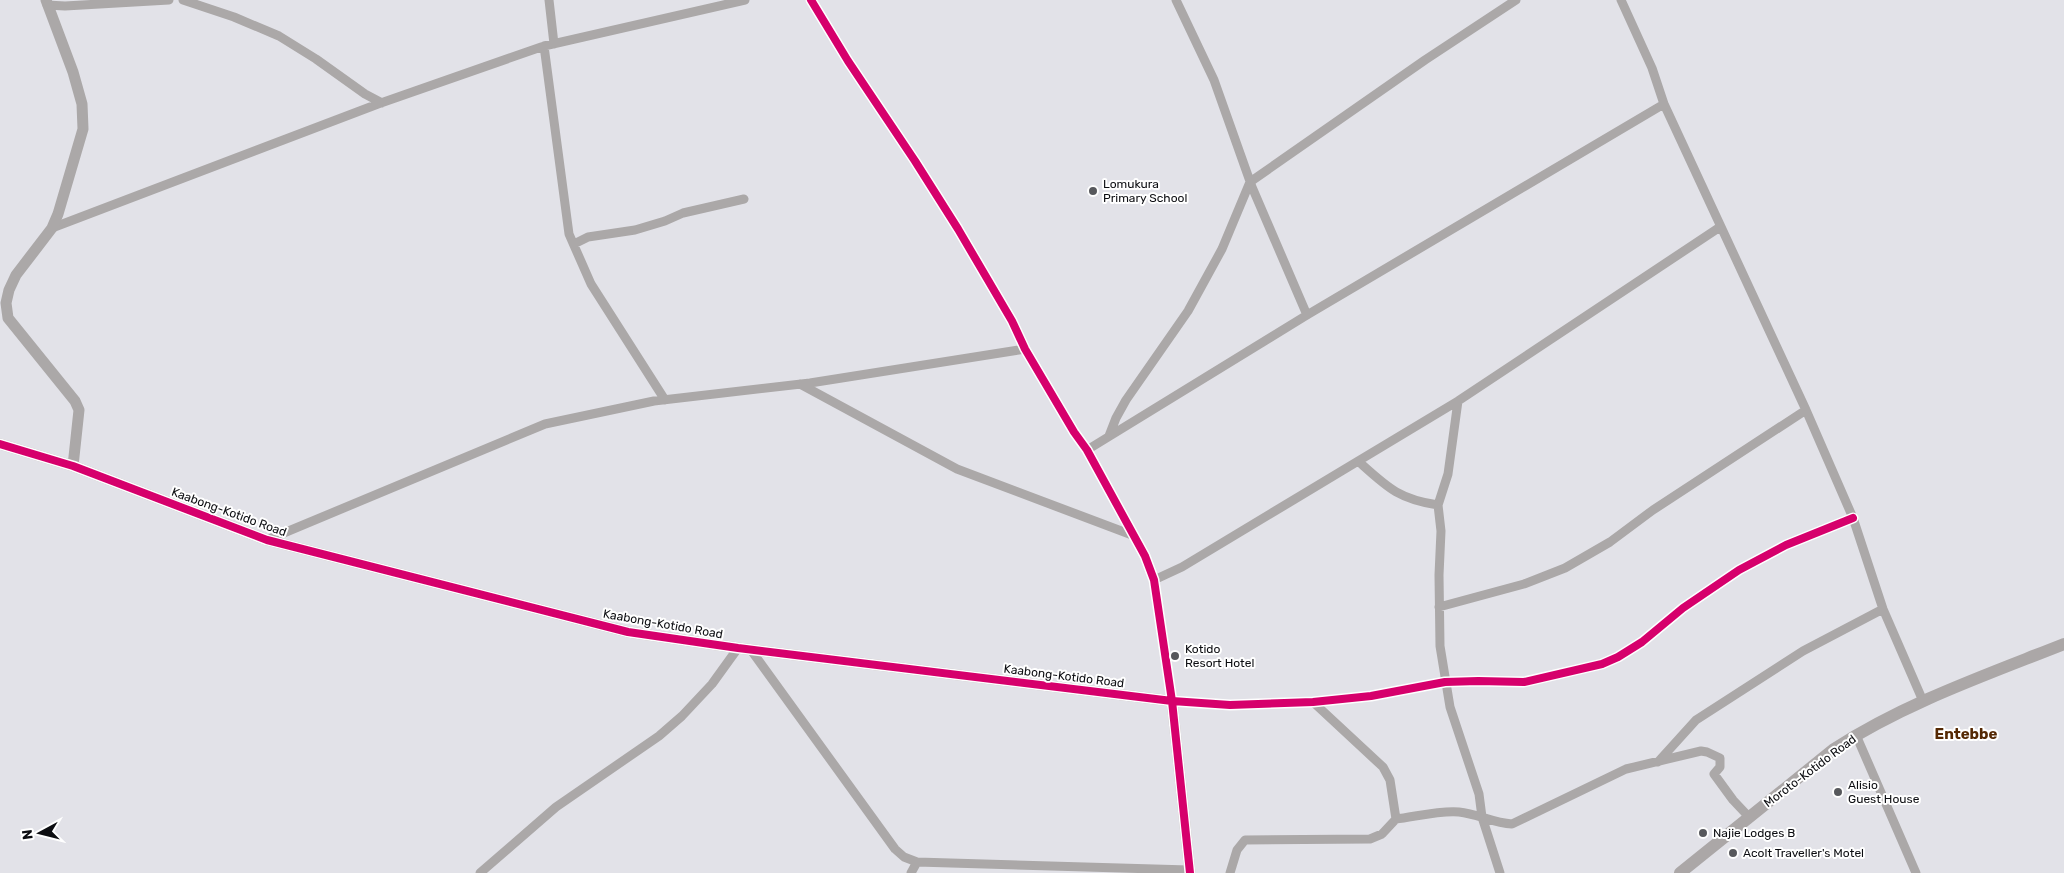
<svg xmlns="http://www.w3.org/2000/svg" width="2064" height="873" font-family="Rubik,sans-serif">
	<rect width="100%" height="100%" fill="#e2e2e8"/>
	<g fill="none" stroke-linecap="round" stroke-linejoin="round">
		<path stroke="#aba8a8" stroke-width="9" d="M183,0L234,17L279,36L316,59L365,94L382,103
			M549,0L554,44
			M811,0L848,61L915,161L958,229L1012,321L1025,349L1074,432L1087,450L1145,556L1154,580L1172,701L1230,705L1313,702L1371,696L1445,682L1478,681L1524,682L1602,664L1618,657L1642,642L1683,608L1739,570L1786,545L1853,518
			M1176,0L1214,80L1252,187L1307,315
			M1621,0L1652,68L1664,104L1806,410L1853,518L1883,609L1923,701
			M47,5L65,6L169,0
			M544,46L569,234L591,284L665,400
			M52,228L378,104L544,46L745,0
			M574,244L588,237L635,230L665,221L683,213L744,199
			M800,384L957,469L1132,535
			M1458,401L1448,474L1438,505L1441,531L1439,575L1440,646L1450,707L1479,794L1482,817L1500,873
			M1109,436L1116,418L1126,400L1188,311L1222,249L1250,182L1425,60L1516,0
			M1087,450L1307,315L1664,104
			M1358,461C1387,487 1398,499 1438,505
			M267,540L545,424L654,401L810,383L1025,349
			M1154,580L1182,567L1458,401L1720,227
			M1439,607L1524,584L1565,568L1610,542L1653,510L1806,410
			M751,650L895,849L904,857L917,862L1189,870
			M1313,702L1383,767L1390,780L1396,819
			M1856,735L1916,873
			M1658,762L1696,720L1803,651L1883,609
			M480,873L556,807L659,736L682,716L712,684L738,648
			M911,873L917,862
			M1230,873L1237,850L1245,840L1370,839L1382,834L1396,819C1414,817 1441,810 1459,812C1478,814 1493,823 1512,824L1626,769L1701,751L1707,752L1720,758V767L1714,774L1733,800L1749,817"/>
		<path stroke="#aba8a8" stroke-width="11" d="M46,0L73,72L82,104L83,129L58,214L52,228L16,275L9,290L6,303L8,318L75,401L79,410L73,466
			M0,444L73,466L267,540L628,632L738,648L1172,701L1190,873"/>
		<path stroke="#aba7a7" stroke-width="12" d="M1680,873L1834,749C1905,703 1986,675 2064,644"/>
		<defs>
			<path id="cycleway" d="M811,0L848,61L915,161L958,229L1012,321L1025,349L1074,432L1087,450L1145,556L1154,580L1172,701L1230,705L1313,702L1371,696L1445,682L1478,681L1524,682L1602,664L1618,657L1642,642L1683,608L1739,570L1786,545L1853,518
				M0,444L73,466L267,540L628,632L738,648L1172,701L1190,873"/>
		</defs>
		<use href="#cycleway" stroke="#fff" stroke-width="11"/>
		<use href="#cycleway" stroke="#d6006c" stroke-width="8"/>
	</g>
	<g fill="#57585c" stroke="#fff" stroke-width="2">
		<circle cx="1093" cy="191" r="5"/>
		<circle cx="1175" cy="656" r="5"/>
		<circle cx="1838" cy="792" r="5"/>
		<circle cx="1703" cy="833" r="5"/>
		<circle cx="1733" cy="853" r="5"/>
	</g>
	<g text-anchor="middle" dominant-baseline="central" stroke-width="4" stroke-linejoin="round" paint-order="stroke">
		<g font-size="12" fill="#0c0d11" stroke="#fff" text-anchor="start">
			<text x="1103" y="184">Lomukura<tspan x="1103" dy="14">Primary School</tspan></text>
			<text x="1185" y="649">Kotido<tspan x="1185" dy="14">Resort Hotel</tspan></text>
			<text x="1848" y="785">Alisio<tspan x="1848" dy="14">Guest House</tspan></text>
			<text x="1713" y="833">Najie Lodges B</text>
			<text x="1743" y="853">Acolt Traveller's Motel</text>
		</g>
		<g font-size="12" fill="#0c0d11" stroke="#fff">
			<text transform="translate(229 512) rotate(20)">Kaabong-Kotido Road</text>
			<text transform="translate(663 624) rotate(10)">Kaabong-Kotido Road</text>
			<text transform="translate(1064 676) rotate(7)">Kaabong-Kotido Road</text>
			<text transform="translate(1810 771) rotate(-37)">Moroto-Kotido Road</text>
		</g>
		<g font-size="15" font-weight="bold" fill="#552904" stroke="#fff">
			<text x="1966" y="734">Entebbe</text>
		</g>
	</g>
	<g transform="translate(40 833) rotate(263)" stroke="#ffffff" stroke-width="4" paint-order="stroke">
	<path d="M0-4L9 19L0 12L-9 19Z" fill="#0c0d11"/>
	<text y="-8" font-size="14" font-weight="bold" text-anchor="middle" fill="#0c0d11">N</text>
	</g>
</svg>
